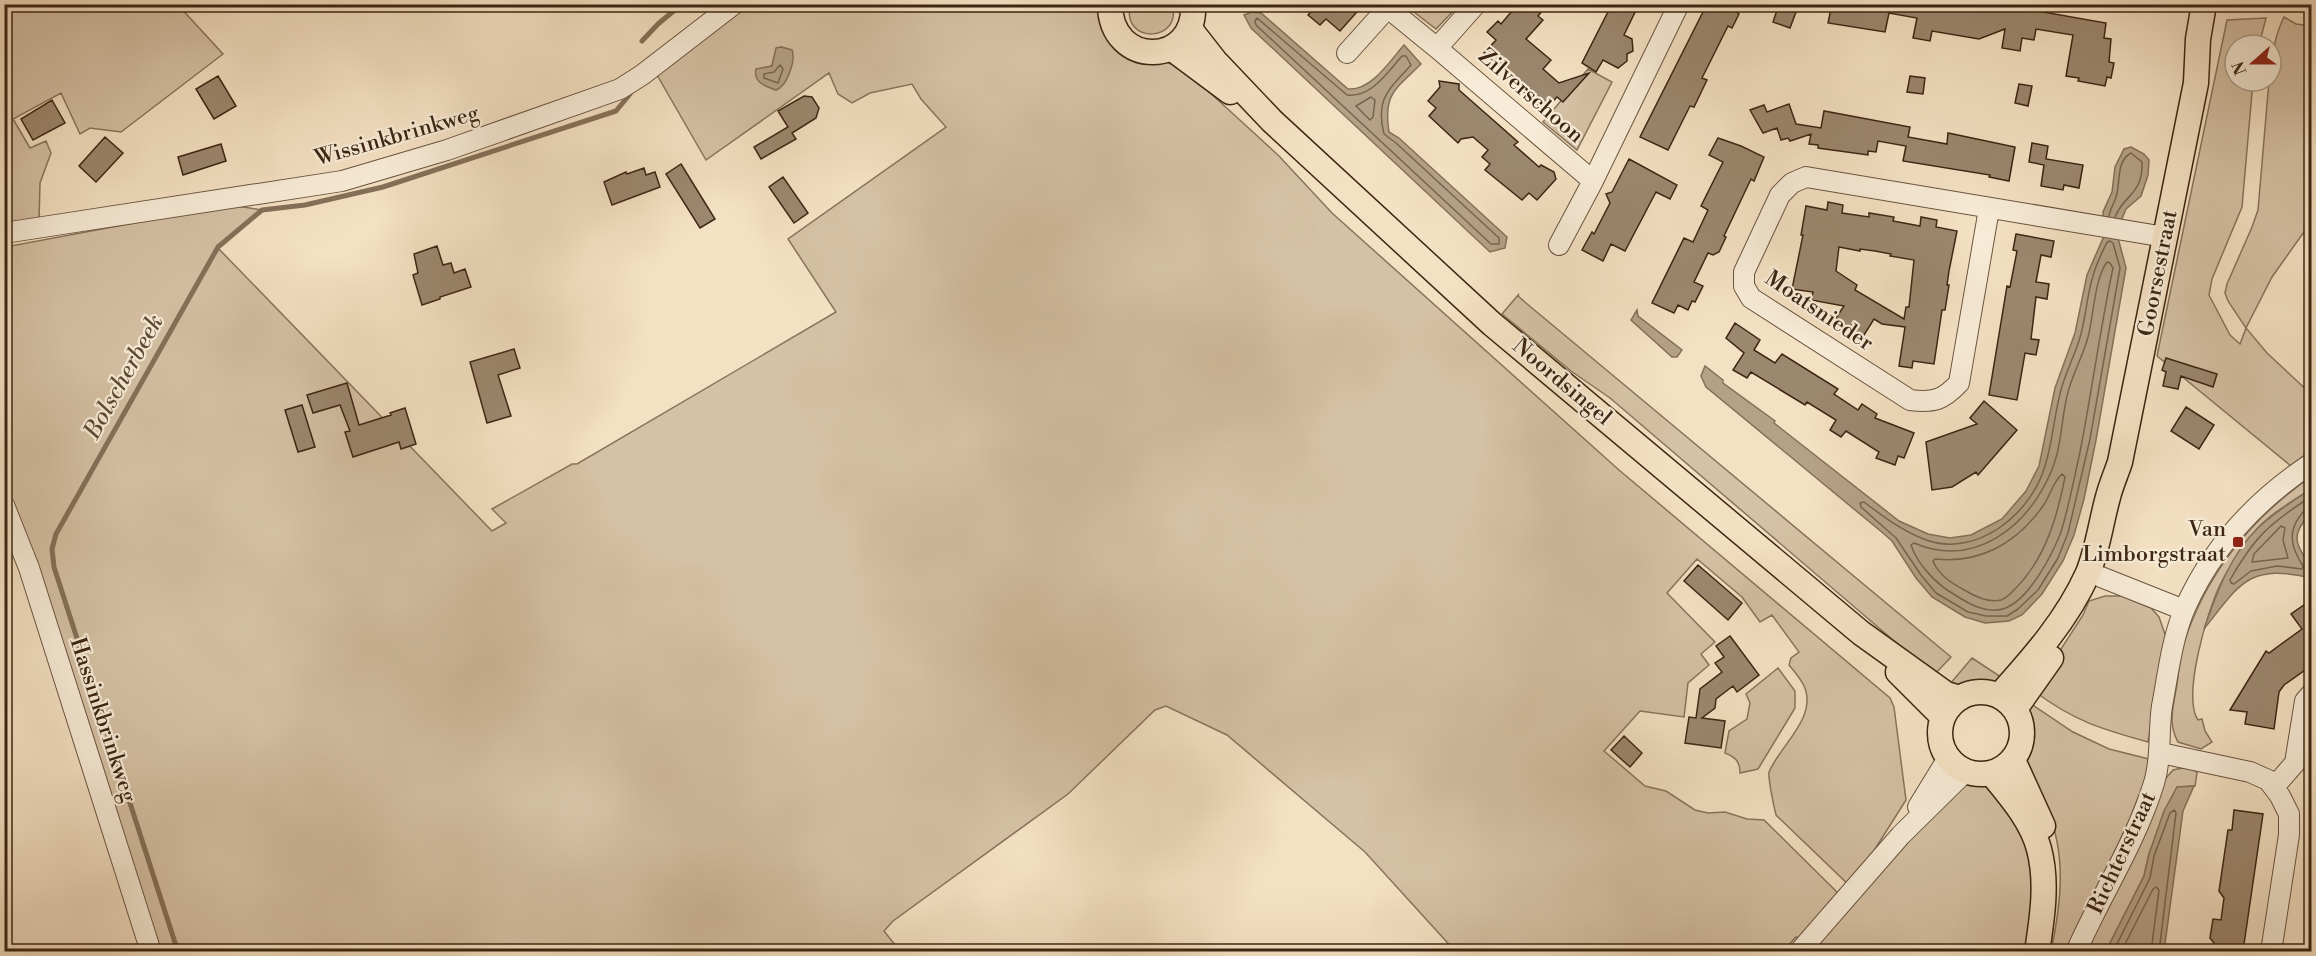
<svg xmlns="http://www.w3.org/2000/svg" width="2316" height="956" font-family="'Libre Bodoni',serif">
	<rect width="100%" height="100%" fill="#f4e1c3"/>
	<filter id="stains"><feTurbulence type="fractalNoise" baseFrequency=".00333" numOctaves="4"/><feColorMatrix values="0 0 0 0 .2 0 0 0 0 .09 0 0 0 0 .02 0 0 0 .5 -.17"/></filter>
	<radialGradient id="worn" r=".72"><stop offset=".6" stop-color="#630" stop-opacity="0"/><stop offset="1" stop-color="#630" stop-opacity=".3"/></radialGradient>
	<path fill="#d5c1a5" stroke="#88745c" stroke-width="1.5" fill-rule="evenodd" d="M5,5H178L223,54L121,132L90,128L80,134L61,93L13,119L30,148L46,141L51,153L40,183L39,221L5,227Z
		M748,5H1101L1162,61L1175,65L1207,90L1279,156L1332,213L1619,470L1890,698L1894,707L1906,800L1851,887L1776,815C1774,807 1768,779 1769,772C1780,745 1820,716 1803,684C1800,678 1794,671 1789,665L1791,658L1799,652L1772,615L1760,622L1742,597L1697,559L1667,593L1715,642L1701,654L1709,665L1688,683L1684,717L1640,711L1604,751L1645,786L1666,791L1695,810L1708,813L1725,812L1747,819L1764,820L1842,897L1803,940L1796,937L1783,951H1657L1654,948L1630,946L1624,952L1455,951L1365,852L1227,735L1166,706L1155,710L1068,794L893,921L884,931L900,951H161L34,561L5,482V247L231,205L262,210L218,248L492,531L506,523L492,509L572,464H577L836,312L788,239L946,127L921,99L912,84L870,93L852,103L838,94L829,73L706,160L657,75ZM781,47L792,50L776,90L766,86L769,67L772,66L774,57Z
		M1130,5H1172C1183,41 1122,46 1130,5Z
		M1405,5H1434L1439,10L1445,5H1459L1436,29Z
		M2284,17L2296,24L2311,26V222L2272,277L2246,328L2267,353L2311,394V450L2291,466L2157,356L2227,20L2266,18L2259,45H2235V81H2253L2242,207L2212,279L2209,295L2230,335L2240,344L2246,328L2228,301L2225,293L2227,284L2252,227L2258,210L2269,81H2271C2271,59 2274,37 2284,17Z
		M1588,69L1612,82L1577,150L1543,122Z
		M1519,294L1518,296L1526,303L1951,657L1934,675L1610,398L1571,371L1502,314Z
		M2311,477V489C2293,501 2271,513 2256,530C2245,543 2226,572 2219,587C2207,613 2182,696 2198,720L2202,719L2205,731L2212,742L2201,749L2178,742C2167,723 2174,704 2177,684C2179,670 2180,655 2184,643C2206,574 2252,517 2311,477Z
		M2105,596H2122L2151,608L2159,617L2166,637L2148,742C2101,729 2074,721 2034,691L2083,615L2089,601Z
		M1972,658L2004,679L1978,687L1949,685Z
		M1778,668L1795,691V708L1758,769L1740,773C1740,761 1735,757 1725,753L1729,731L1747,719L1750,703L1746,694Z
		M2031,704L2073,732L2109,749L2153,760L2129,821L2068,951H2051C2061,904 2067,855 2047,809C2041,795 2032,781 2025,767C2030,748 2032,735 2023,717Z
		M2182,768H2193L2197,773L2195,786L2177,787L2149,854L2144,876L2106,951L2086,952L2160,785L2173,770Z
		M1971,781L1987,787L2026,832L2036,877L2026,951L1812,952L1953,789Z"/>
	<path fill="#b5a187" stroke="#857059" stroke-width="1.5" d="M1252,12L1261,13L1348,89C1371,91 1390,61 1404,45L1421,64C1396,89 1383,93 1389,132L1399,138L1507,237L1505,248L1490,252L1251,28L1244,15Z
		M781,47L792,50C796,61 787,86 776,90C766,86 753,83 756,69L772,66L776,48Z
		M2131,147L2144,154L2149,160L2148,175L2141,196L2126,209L2121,221L2118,238L2126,268L2096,440L2084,499L2074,535L2063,561L2042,594L2022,615L2009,621L1985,623L1965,617L1932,597L1916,578L1892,541L1883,533L1706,387L1701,376L1705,366L1723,380V383L1775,421L1774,423L1899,521L1928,534L1950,538L1971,535L2002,519L2026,491L2039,466L2055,388L2075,333L2087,275L2104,236L2103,212L2112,192L2115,167L2124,149Z
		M1637,310L1638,316L1682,350L1677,357H1672L1631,320Z
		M2311,489C2312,496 2313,507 2310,513C2305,521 2297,528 2297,538C2297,553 2312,560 2311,578C2248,563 2240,584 2204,629C2217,593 2230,554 2259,527C2275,512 2293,501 2311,489Z
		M2194,786L2183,811L2164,951H2106L2144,876L2149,854L2164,811L2177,787Z"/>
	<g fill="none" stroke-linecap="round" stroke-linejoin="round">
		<path stroke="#78644d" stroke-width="1.5" d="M1257,18L1347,95C1371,98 1387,73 1402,56H1406L1411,65C1389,90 1375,98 1384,134L1396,143L1499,238V244H1491L1256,25L1255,21Z
			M780,65L783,69L778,83L764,78V74L774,72Z
			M1371,97L1375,100L1373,117L1370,120L1356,106Z
			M2109,216C2110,208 2116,201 2117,193C2120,180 2117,160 2131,153L2142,162C2143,195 2125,193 2115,217
			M2110,241L2113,243L2120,268L2090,439L2068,533L2058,558L2038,590L2018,609L2007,616H1986L1968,612L1936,593L1921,575L1896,538L1861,507L1860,503L1864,502C1884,517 1902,531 1926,540C1977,558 2031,514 2045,466C2053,441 2054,415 2061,390C2066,371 2076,353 2081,334C2086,315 2087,295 2093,276C2096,264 2102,253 2107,242Z
			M2107,262L2110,263L2113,268C2100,329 2092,391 2080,452C2074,479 2069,506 2061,532C2052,555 2030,598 2006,608C1988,615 1969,604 1955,595C1937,585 1917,564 1911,545L1914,543C1975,569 2027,527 2051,472C2062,447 2061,418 2068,392C2073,373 2083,356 2088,337C2094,315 2094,280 2107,262Z
			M2062,474L2065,477C2057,518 2045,559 2015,589C2011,593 2007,598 2001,600C1989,603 1976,597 1966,591C1953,584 1939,576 1933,561L1935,559C1980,564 2017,543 2043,506C2050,496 2053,482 2062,474Z
			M2312,496C2270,523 2255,536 2230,580L2231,583L2234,584L2251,571L2277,566L2302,569L2303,566C2292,549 2287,533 2300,516C2304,511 2305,509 2312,508
			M2281,526L2285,528L2283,540L2288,558L2252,562L2254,554Z
			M2113,952L2150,878L2154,856L2170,813L2174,810L2176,813L2159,952
			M2121,952L2153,889L2156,887L2159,890L2151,952"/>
		<path stroke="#857059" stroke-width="5" d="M642,41L658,24L682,4
			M178,952L54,567L52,549L56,534L218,247L262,210L305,205L383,187L616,111L630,94"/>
	</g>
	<path fill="#9c876f" stroke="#3c2613" stroke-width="1.5" fill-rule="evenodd" d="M1310,4H1364L1340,31L1326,19L1320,25L1308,15L1314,9Z
		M1518,4H1548L1538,16L1543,20L1526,39L1551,60L1543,69L1559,83L1589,73L1563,102L1557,97L1548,107L1538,105L1535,95L1525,94L1522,86L1484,53L1496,40L1487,32L1498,21L1501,24Z
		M1612,4H1639L1624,35L1632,39L1633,51L1627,54V61L1618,68L1603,60L1596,72L1582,63Z
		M1707,4H1735L1733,9L1739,14L1732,28L1728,26L1702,78L1707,80L1694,107L1690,106L1668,150L1640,137Z
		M1779,4H1799L1790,28L1773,22Z
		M1832,4H1968L2019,12L2020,8L2106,23L2104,38L2111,39L2109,62L2114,63L2111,78L2107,77L2105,86L2078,81L2079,78L2066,76L2073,35L2036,29L2034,40L2022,38L2020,51L2002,48L2005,29L1979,39L1932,31L1930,41L1913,38L1917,18L1889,13L1885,32L1828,23Z
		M218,76L236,106L214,119L196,89Z
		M1910,76L1925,78L1923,94L1907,92Z
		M1439,81L1459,84V90L1518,142L1514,145L1539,167L1541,165L1554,172L1556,179L1537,200L1529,193L1522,200L1485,170L1490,164L1482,157L1488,150L1473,137L1461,139L1458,143L1429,116L1436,108L1428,101L1440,87Z
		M2019,84L2032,86L2028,106L2015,103Z
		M804,96L812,97L819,108L816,118L792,133L796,139L761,159L754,147L788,127L778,111Z
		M52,100L65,123L33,140L21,119Z
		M1789,104L1796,124L1821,128L1824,111L1910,127L1908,137L1947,144L1948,133L2015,147L2009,181L1989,177L1990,175L1903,161L1906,146L1878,141L1876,152L1868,151V155L1818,148V145L1809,144L1811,134L1790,141L1788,138L1781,140L1777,128L1763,133L1750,110L1764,105L1767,112Z
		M105,137L123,153L96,182L79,166Z
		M1718,138L1741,146L1764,157L1754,181L1751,179L1724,236L1726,237L1719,252L1713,255L1708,253L1694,282L1703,286L1695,302L1692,301L1688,310L1678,305L1674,313L1652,303L1684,238L1693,242L1708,210L1701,206L1723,162L1709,155Z
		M2032,143L2048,146L2046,159L2083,165L2079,188L2064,185L2063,190L2041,186L2044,165L2029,162Z
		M221,144L226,161L183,175L178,157Z
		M1629,159L1677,185L1670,199L1656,192L1625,251L1611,244L1603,261L1582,250L1592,232L1594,234L1610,203L1606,194L1612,192Z
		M681,164L715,219L700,228L666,174Z
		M644,168L646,175L655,172L660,187L612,205L604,182L626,172L627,174Z
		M783,177L808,213L794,223L769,187Z
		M1828,202L1843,205L1842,213L1869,217V213L1894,217L1893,221L1920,226L1921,217L1937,220L1936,227L1957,231L1949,271L1947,285H1949L1945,310H1942L1934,364L1913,361L1912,368L1899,366L1905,327L1882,324L1874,319L1864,335L1860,333L1859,336L1838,323L1840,320L1836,318L1844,306L1811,300L1813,292L1792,289L1803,235H1801L1806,206L1827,210ZM1839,247L1860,251V249L1875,251L1891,254L1890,256L1914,260L1909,307H1906L1904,319L1855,290L1857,285L1836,271Z
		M2016,234L2054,241L2051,257L2041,255L2036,282L2049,284L2047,299L2036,297L2031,339L2039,340L2036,355L2025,353L2017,400L1989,395L2007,286L2010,287L2017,251L2013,250Z
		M437,246L443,265L451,263L454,273L465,269L471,287L440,297V299L422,305L413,275L418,273L414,254Z
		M1735,323L1760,340L1754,350L1775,363L1782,354L1838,389L1834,394L1858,410L1862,404L1877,414L1875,418L1914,433L1904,458L1898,456L1895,465L1876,458L1879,452L1846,431L1841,437L1830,430L1836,420L1807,402L1805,405L1751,372L1747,378L1733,370L1744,353L1726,338Z
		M514,349L520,368L498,375L511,416L487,423L470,362Z
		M2166,358L2217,374L2213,387L2181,376L2178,389L2163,386L2166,372L2162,370Z
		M347,383L359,425L391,415L390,413L405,408L416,444L401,449L399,442L353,457L345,432L350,431L340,405L313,413L307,395Z
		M1984,401L2017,430L1978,475L1976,472L1952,487L1932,490L1926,442L1977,424L1970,418Z
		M302,405L315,447L298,452L285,410Z
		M2186,407L2214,425L2199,449L2171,431Z
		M1698,565L1742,603L1728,620L1684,581Z
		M2304,605L2312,614V665L2284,685L2279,692L2274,729L2245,724L2247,712L2230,710L2266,651L2269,653L2302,629L2291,614Z
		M1730,636L1759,675L1737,692L1733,686L1716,699L1715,708L1702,718L1725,721L1721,748L1685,743L1689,717L1696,718L1700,689L1722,672L1715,663L1724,657L1716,646Z
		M1624,736L1642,753L1630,767L1611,750Z
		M2234,810L2263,814L2243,951H2220L2210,938L2213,919L2221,920L2224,898L2219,891L2228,830H2232Z"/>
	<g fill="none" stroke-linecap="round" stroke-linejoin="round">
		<defs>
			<path id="minor" d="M1388,8L1437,48L1476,4
				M1437,48L1593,181
				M1347,53L1391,4
				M1989,209L1959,383C1943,400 1934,403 1910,400L1751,298L1744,286V272L1780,195L1792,183L1806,177L2165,237
				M4,233L342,181L447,150L620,89L642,75L734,4
				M1559,245L1593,181L1679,4
				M4,505L29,568L151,952
				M2101,577L2184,610
				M2161,753L2250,772L2268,780L2280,796L2289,814V835L2271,952
				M2274,787L2295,763L2305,701L2312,693
				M1918,807L1948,758
				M1799,952L1901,835L1965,772
				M2076,952C2101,895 2136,842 2154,783C2162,757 2158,732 2162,706C2168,674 2172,638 2185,608C2212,547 2256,500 2312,463"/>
			<path id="major" d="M1110,4C1110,69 1197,67 1193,4
				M1190,29L1215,61L1272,121L1492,324L1861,633L1946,694L1960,698
				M1171,48L1230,92
				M1898,672L1943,717
				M1940 733a41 41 0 1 1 82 0a41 41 0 1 1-82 0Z
				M1999,696C2033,658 2067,620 2088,573C2098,548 2101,522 2108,497C2111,485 2116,474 2120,462L2196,83L2198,39L2204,4
				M2015,709L2051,658
				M2013,760L2043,826
				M1992,774C2010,796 2032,821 2039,849C2048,882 2042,919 2037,952"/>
		</defs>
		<use href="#minor" stroke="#6a553f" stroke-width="22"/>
		<use href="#major" stroke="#3c2613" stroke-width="27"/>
		<use href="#minor" stroke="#f8ecd8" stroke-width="20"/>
		<use href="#major" stroke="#f4e1c3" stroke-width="24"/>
	</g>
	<rect fill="#8f2418" stroke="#f8ecd8" stroke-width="2" x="2232" y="536" width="12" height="12" rx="3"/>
	<g text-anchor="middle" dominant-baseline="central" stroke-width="4.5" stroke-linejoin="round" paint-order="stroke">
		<g font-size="22" fill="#3c2613" stroke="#f8ecd8">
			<text transform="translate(1531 96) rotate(41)">Zilverschoon</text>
			<text transform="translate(397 136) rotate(-16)">Wissinkbrinkweg</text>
			<text transform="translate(2158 273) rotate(-79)">Goorsestraat</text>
			<text transform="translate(1819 311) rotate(34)">Moatsnieder</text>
			<text transform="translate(1562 382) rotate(40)">Noordsingel</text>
			<text transform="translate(103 720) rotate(72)">Hassinkbrinkweg</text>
			<text transform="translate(2122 853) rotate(-65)">Richterstraat</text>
		</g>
		<g font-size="22" fill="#3c2613" stroke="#f8ecd8" text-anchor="end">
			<text x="2226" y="529">Van<tspan x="2226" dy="25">Limborgstraat</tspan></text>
		</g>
		<g font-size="24" font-style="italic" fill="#604b36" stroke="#f8ecd8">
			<text transform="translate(124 377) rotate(-61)">Bolscherbeek</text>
		</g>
	</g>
	<rect width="2316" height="956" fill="none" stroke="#f4e1c3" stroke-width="24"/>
	<rect x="6" y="6" width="2304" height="944" fill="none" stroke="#3c2613" stroke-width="3"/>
	<rect x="12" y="12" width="2292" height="932" fill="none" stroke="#3c2613" stroke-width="1.5"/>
	<g transform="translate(2253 63) rotate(249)"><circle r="28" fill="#f8ecd8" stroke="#ad9d89" stroke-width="1.5"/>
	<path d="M0-4.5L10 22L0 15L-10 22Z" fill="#8f2418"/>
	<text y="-9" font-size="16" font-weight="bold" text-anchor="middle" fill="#3c2613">N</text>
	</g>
	<rect width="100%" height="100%" filter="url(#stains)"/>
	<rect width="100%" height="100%" fill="url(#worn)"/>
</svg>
